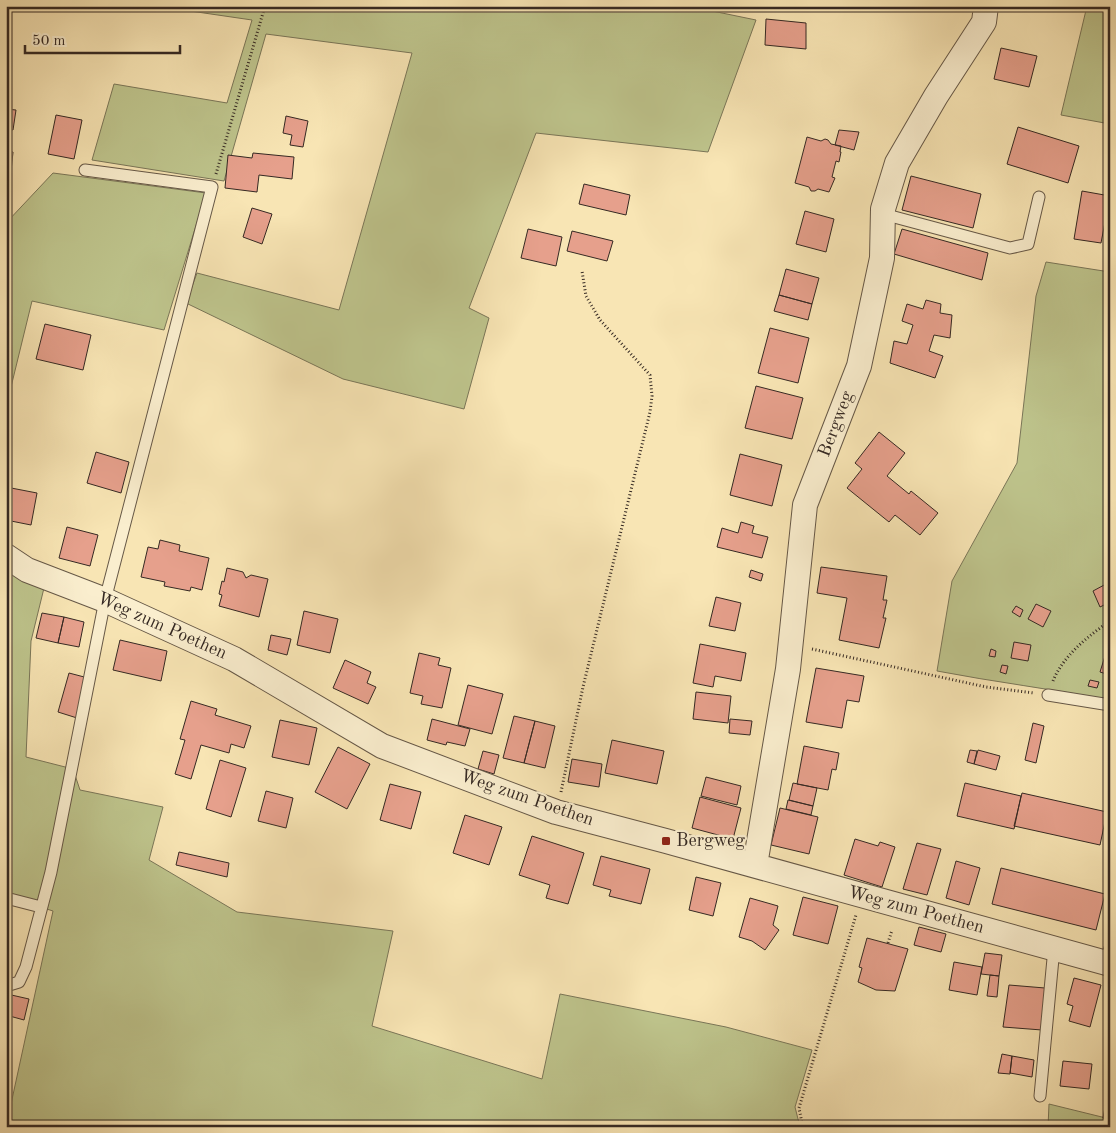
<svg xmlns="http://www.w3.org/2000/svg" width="1116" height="1133" font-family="'Old Standard TT',serif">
	<rect width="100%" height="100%" fill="#f8e5b4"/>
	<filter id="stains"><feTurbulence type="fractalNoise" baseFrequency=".004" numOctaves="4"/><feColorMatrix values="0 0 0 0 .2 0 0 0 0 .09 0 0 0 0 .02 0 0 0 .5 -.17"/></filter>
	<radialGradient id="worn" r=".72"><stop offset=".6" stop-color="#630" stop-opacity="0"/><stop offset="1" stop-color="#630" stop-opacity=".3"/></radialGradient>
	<path fill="#bec48c" stroke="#7a7658" d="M156,6H688L756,20L708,152L536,133L469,308L489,318L464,409L343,379L186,303L197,273L339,310L412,53L266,34L224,181L92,160L114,84L227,103L252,20Z
		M1087,6H1110V124L1061,115Z
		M53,173L206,193L164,330L32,301L11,387L6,386V223Z
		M1046,262L1110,272V700C1052,689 994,682 937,671L952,581L1017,463L1036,296Z
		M6,568L44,588L31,641L26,757L73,769L80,790L163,807L149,860L237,912L393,931L372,1026L542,1079L560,994L726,1027L812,1050L795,1107L800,1127H6L53,911L6,896Z
		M1049,1104L1110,1119V1127H1048Z"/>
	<path fill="#e6a08c" stroke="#352923" d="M766,19L806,23V49L765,45Z
		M1001,48L1037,56L1029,87L994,79Z
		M6,109L16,110L13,130L6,129Z
		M56,115L82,120L74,159L48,154Z
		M286,116L308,121L303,147L290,145L292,135L283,133Z
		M1018,127L1079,146L1068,183L1007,164Z
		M839,130L859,132L854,150L835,145Z
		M807,137L821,141L825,139L828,140L831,144L841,146L840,152H841L839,162L836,161L832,177L835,178L829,192L818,189L815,191H811L809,187L795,183Z
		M6,151L13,152L10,181H6Z
		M253,153L294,157L292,179L259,175L257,192L225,188L228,155L252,158Z
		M911,176L981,194L973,228L902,210Z
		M584,184L630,195L626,215L579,204Z
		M1082,191L1110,196L1101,243L1074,239Z
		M252,208L272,214L262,244L243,237Z
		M805,211L834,219L826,252L796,244Z
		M528,229L562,237L556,266L521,258Z
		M902,229L988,253L982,280L894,254Z
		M572,231L613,241L607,261L567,251Z
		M786,269L819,278L812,304L779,295Z
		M779,295L812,304L808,320L774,311Z
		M926,300L941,304L940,313L952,315L950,338L934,335L929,351L943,356L935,378L890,363L894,341L907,344L913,325L902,321L907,304L923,309Z
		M45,324L91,335L83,370L36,359Z
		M770,328L809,338L798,383L758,373Z
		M756,386L803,398L792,439L745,428Z
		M879,432L905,453L887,476L909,494L911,491L938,513L920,535L895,515L889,522L847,488L862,469L855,463Z
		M96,452L129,462L121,493L87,483Z
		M740,454L782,465L772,506L730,495Z
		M6,487L37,493L31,525L6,520Z
		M741,522L754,526L752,533L768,537L762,558L717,547L722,528L738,533Z
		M67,527L98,535L90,566L59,558Z
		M160,540L180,545L179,551L209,558L202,590L191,587L190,591L164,586L165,582L141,577L148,547L158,549Z
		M821,567L887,576L883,600H887L883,618H886L879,648L839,640L847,598L817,593Z
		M227,568L243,572L246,578L251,575L268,579L259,617L219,606L222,595L219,594L222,581L224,582Z
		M751,570L763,574L761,581L749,577Z
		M1106,584L1110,591V602L1100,607L1093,591Z
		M716,597L741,603L735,631L709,626Z
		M1036,604L1051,611L1043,627L1028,619Z
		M1016,606L1023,610L1020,617L1012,612Z
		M304,611L338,619L330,653L297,645Z
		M42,613L64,617L58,643L36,638Z
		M64,617L84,622L79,647L58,643Z
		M271,635L291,639L287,655L268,650Z
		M120,640L167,651L161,681L113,670Z
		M1014,642L1031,645L1028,661L1011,658Z
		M700,644L746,653L741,681L715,676L713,687L693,683Z
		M991,649L996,651L995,657L989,656Z
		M419,653L440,658L438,665L451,668L442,708L421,704L423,696L410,693Z
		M1105,656L1110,657V675L1100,672Z
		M345,660L371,672L367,683L376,687L368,704L333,688Z
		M1002,665L1008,666L1006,674L1000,672Z
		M816,668L864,676L859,702L847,700L842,728L806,722Z
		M69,673L88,678L77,718L58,712Z
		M1090,680L1099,682L1097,688L1088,686Z
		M468,685L503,694L492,734L458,725Z
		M696,692L731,696L728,723L693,719Z
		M191,701L217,709L215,715L251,726L244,748L231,744L229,753L201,745L191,779L175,774L185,740L180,739Z
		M514,716L535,721L524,763L503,758Z
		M432,719L470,729L465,746L447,742L446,745L427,740Z
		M730,719L752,721L750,735L729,733Z
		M280,720L317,728L309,765L272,757Z
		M535,721L555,726L545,768L524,763Z
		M1033,723L1044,726L1036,763L1025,760Z
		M612,740L664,751L657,784L605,773Z
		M804,746L839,753L836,770L832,769L828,790L797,784Z
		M338,747L370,764L347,809L315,792Z
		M970,750L977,751L974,764L967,762Z
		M978,750L1000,756L996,770L974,764Z
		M483,751L499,755L494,774L478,769Z
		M572,759L602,764L599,787L568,782Z
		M220,760L246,768L231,817L206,809Z
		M706,777L741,786L737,805L701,796Z
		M793,783L817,788L813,806L789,800Z
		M965,783L1021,796L1014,829L957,816Z
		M390,784L421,792L411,829L380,820Z
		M266,791L293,798L286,828L258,821Z
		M1022,793L1107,812L1100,845L1014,826Z
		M700,797L741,808L733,839L692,828Z
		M788,800L813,806L811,815L786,809Z
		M780,808L818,817L809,854L771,845Z
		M465,815L502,827L489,865L453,853Z
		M532,836L584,853L568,904L546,898L550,885L519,875Z
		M855,839L878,846L880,842L895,847L882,887L844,875Z
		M917,843L941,849L927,895L903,889Z
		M179,852L229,863L227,877L176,865Z
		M601,856L650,869L641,904L609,896L611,890L593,885Z
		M956,861L980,868L969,905L946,898Z
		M1001,868L1105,894L1096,930L992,904Z
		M696,877L721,883L713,916L689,910Z
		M803,897L838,906L828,944L793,935Z
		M750,898L778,906L773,925L779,930L765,950L752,941L739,937Z
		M919,927L946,934L941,952L914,945Z
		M867,938L908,949L895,991L876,990L858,982L862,968L859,967Z
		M985,953L1002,955L999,976L981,974Z
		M954,962L982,967L977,995L949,990Z
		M990,975L999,976L997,997L987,996Z
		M1074,978L1101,985L1090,1027L1069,1021L1073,1006L1067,1004Z
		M1009,985L1045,988L1042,1030L1003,1027Z
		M7,994L29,999L24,1020L6,1015Z
		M1002,1054L1012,1056L1010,1074L998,1073Z
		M1012,1056L1034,1060L1032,1077L1010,1073Z
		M1063,1061L1092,1064L1089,1089L1060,1086Z
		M1105,1107L1110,1108V1119L1103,1118Z"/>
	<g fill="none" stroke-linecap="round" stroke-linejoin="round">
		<defs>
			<path id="service" d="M883,214L1010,248L1028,244L1039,197
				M1048,695L1110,705
				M6,898L41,907
				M1105,963L1110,948
				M6,986L19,982L26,967L51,872L105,600L212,187L85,170
				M1040,1096L1054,948"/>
			<path id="minor" d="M6,556L27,570L105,600L234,659L382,746L556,812L666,841L1110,964
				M755,865L788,669L805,505L859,366L882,258L883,209L897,163L936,96L984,22L986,6"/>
		</defs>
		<use href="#service" stroke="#665847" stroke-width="13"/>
		<use href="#minor" stroke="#665847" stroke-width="26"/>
		<path stroke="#352923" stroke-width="3" stroke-dasharray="1 2.5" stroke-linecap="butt" d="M216,174L265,6
			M812,649L986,687L1034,693
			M1053,681C1063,656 1088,636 1110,621
			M561,792L583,687L650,412L652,396L650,375L600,320L586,296L582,271
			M888,943L892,930
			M806,1127L802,1123L799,1108L856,915"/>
		<use href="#service" stroke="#faeece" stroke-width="11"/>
		<use href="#minor" stroke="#faeece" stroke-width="24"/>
	</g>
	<rect fill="#8f2418" stroke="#faeece" stroke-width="2" x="661" y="836" width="10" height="10" rx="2.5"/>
	<g text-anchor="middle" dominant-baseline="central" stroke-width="4.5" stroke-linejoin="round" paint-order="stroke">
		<g font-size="18" fill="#352923" stroke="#faeece">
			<text transform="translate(836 424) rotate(-69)">Bergweg</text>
			<text transform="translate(162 626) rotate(24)">Weg zum Poethen</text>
			<text transform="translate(527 798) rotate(19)">Weg zum Poethen</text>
			<text transform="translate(916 910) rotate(15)">Weg zum Poethen</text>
		</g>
		<g font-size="18" fill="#352923" stroke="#faeece" text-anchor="start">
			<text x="676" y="841">Bergweg</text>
		</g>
	</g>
	<rect width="1116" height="1133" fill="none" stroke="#f8e5b4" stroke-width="25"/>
	<rect x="8" y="8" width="1101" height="1118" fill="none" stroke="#352923" stroke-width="2.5"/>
	<rect x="12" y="12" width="1091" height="1108" fill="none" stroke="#352923"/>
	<path d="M25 45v8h155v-8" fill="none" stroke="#352923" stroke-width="2.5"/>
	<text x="32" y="45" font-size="15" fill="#352923" stroke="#faeece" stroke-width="4" paint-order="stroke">50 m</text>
	<rect width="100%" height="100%" filter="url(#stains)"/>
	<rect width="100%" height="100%" fill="url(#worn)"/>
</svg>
